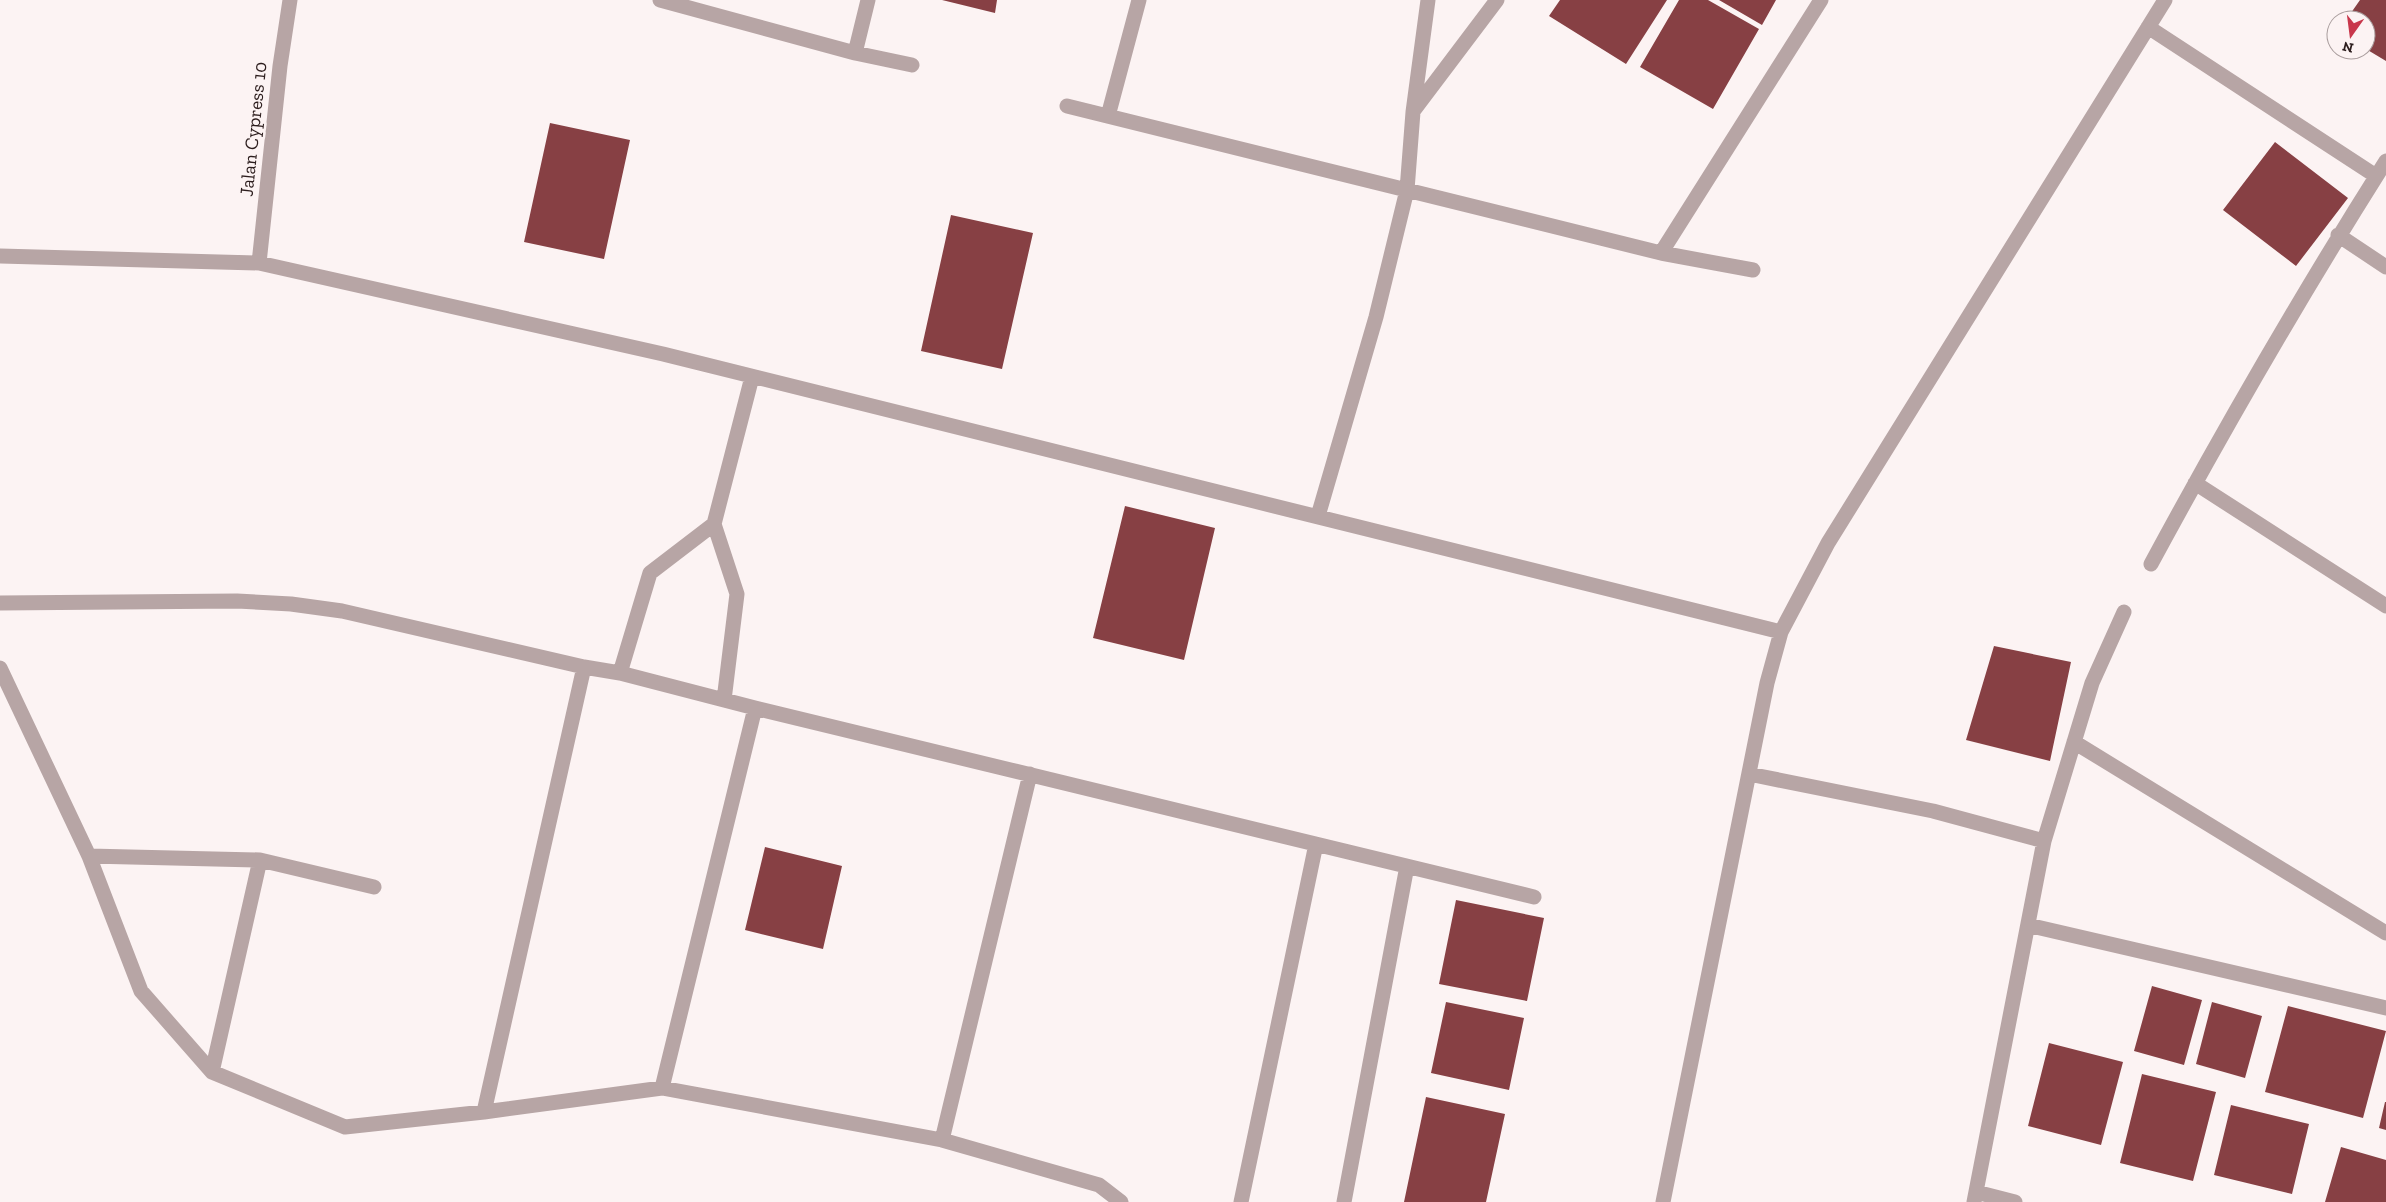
<svg xmlns="http://www.w3.org/2000/svg" width="2386" height="1202" font-family="'Zilla Slab',serif">
	<rect width="100%" height="100%" fill="#fcf3f3"/>
	<path fill="#874044" d="M942,0H997L995,13Z
		M1560,0H1667L1626,64L1549,16Z
		M1679,0H1708L1759,29L1713,109L1640,67Z
		M1719,0H1776L1762,25Z
		M2360,0H2386V61L2366,49V20H2346Z
		M550,123L630,140L604,259L524,242Z
		M2275,142L2348,198L2296,266L2223,210Z
		M951,215L1033,233L1002,369L921,351Z
		M1125,506L1215,528L1184,660L1093,638Z
		M1994,646L2071,662L2050,761L1966,740Z
		M765,847L842,866L823,949L745,930Z
		M1456,900L1544,918L1527,1001L1439,984Z
		M2152,986L2202,1000L2184,1065L2134,1051Z
		M1446,1002L1524,1018L1509,1090L1431,1073Z
		M2212,1002L2262,1016L2245,1078L2196,1064Z
		M2288,1006L2386,1031L2363,1118L2265,1092Z
		M2049,1043L2123,1062L2101,1145L2028,1126Z
		M2142,1074L2216,1092L2193,1181L2120,1163Z
		M1426,1097L1505,1114L1486,1202H1404Z
		M2385,1102H2386V1130L2379,1128Z
		M2231,1105L2309,1124L2292,1194L2214,1175Z
		M2341,1147L2386,1160V1202H2325Z"/>
	<g fill="none" stroke-linecap="round" stroke-linejoin="round">
		<path stroke="#b7a5a5" stroke-width="15" d="M660,0L855,53L912,65
			M2148,27L2376,176
			M855,53L868,0
			M1067,106L1661,253L1753,270
			M1414,110L1497,0
			M1108,116L1139,0
			M2338,235L2386,267
			M1661,253L1821,0
			M0,256L259,263L663,354L1781,632
			M259,263L280,66L290,0
			M2195,483L2386,606
			M1318,516L1376,317L1407,190L1413,112L1428,0
			M2151,564C2225,427 2303,292 2386,161
			M0,603L237,601L291,604L342,611L584,667L620,673L755,708L1534,897
			M0,668L89,856L141,991L212,1072L345,1127L484,1112L662,1088L942,1140L1099,1185L1121,1202
			M620,673L650,573L714,524
			M724,700L737,594L714,524L752,377
			M2074,742L2386,933
			M1749,774L1933,811L2044,841
			M89,856L260,860L374,887
			M2028,925L2386,1008
			M212,1072L260,860
			M662,1088L755,708
			M484,1112L584,667
			M942,1140L1030,774
			M1976,1192L2015,1202
			M1241,1202L1316,844
			M1344,1202L1407,866
			M1663,1202L1767,683L1781,632L1828,543L2165,0
			M1974,1202L2044,841L2092,683L2124,612"/>
	</g>
	<g text-anchor="middle" dominant-baseline="central" stroke-width="5" stroke-linejoin="round" paint-order="stroke">
		<g font-size="19" fill="#2c1d1d" stroke="#fcf3f3">
			<text transform="translate(253 129) rotate(-84)">Jalan Cypress 10</text>
		</g>
	</g>
	<g transform="translate(2351 35) rotate(194)"><circle r="24" fill="#fcf3f3" stroke="#a99d9d"/>
	<path d="M0-4L9 19L0 12L-9 19Z" fill="#c8374b"/>
	<text y="-8" font-size="14" font-weight="bold" text-anchor="middle" fill="#2c1d1d">N</text>
	</g>
</svg>
